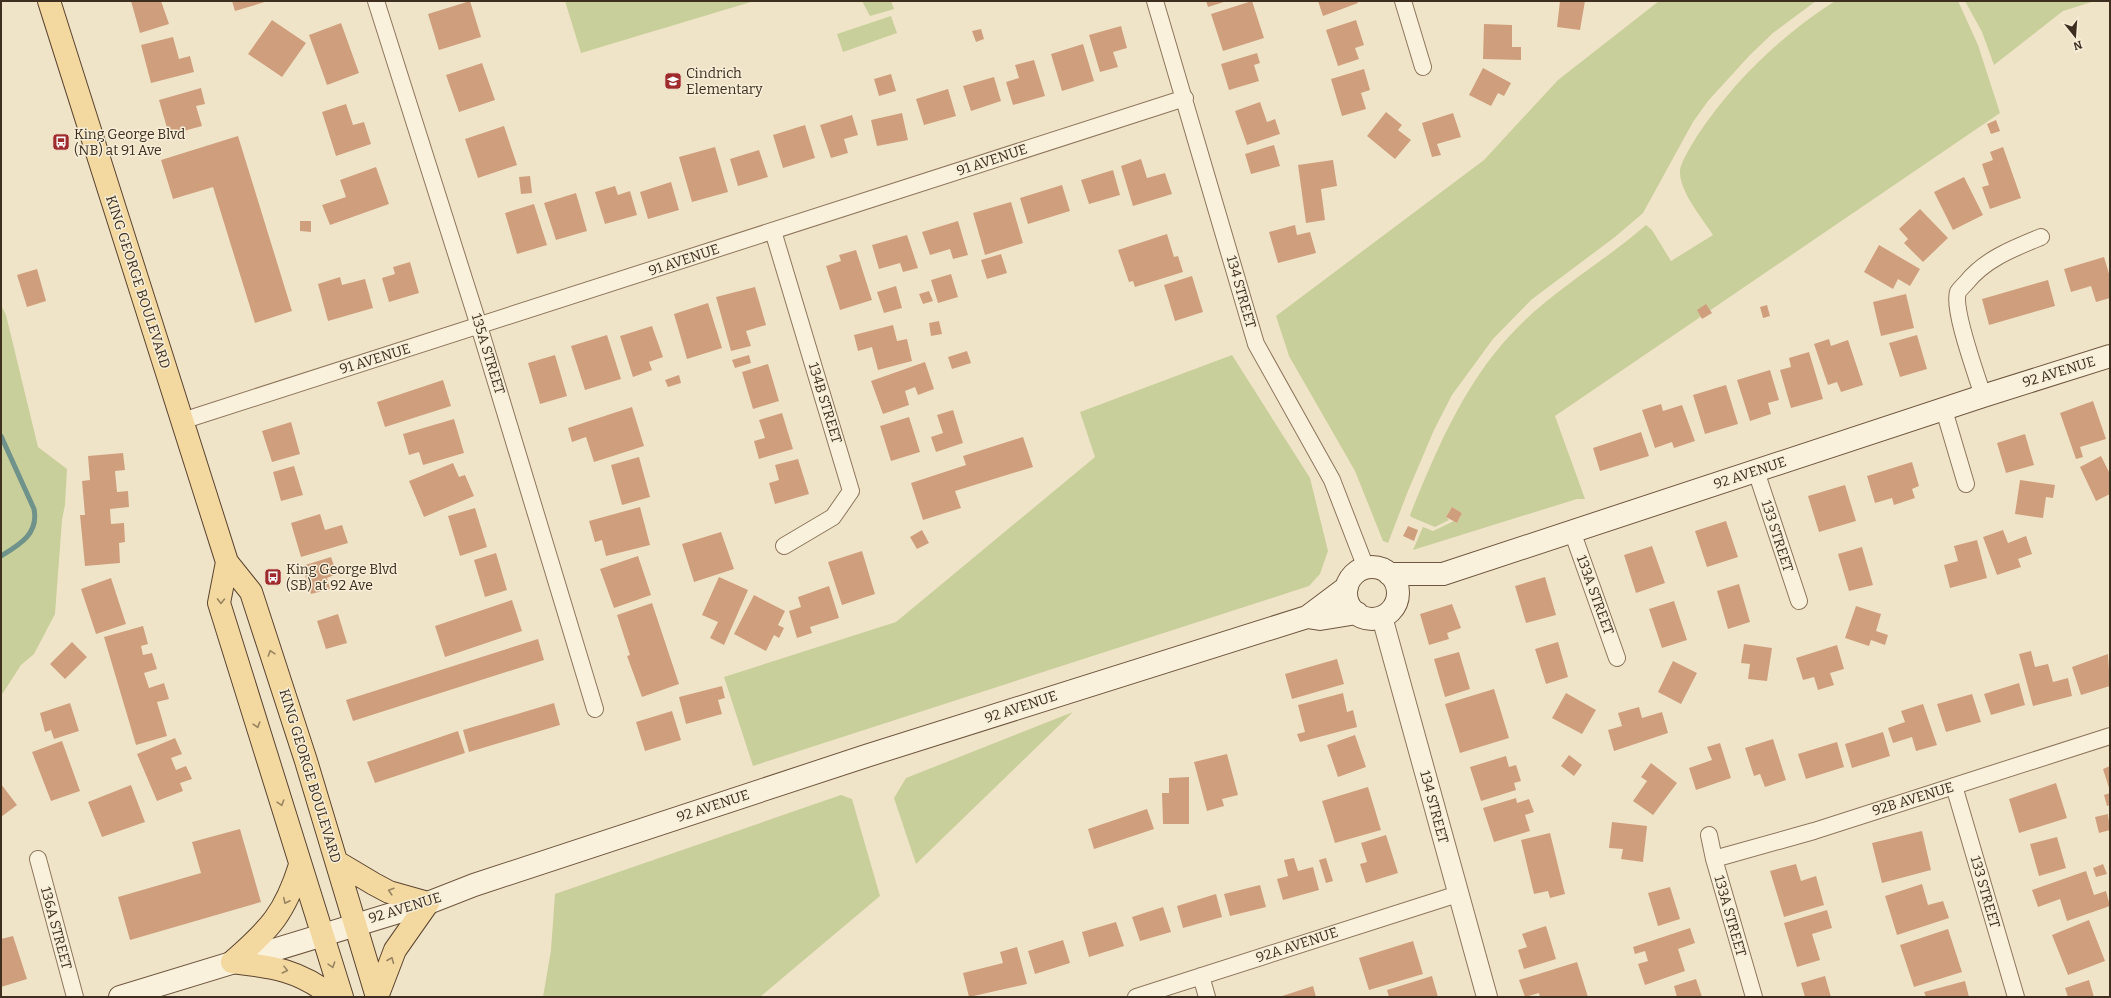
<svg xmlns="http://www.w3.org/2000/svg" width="2111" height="998" font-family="Bitter,serif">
	<rect width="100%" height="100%" fill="#f0e4c8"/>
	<path fill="#c9cf9b" d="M565,1H751V2L581,53Z
		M862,1H891L894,9L870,16Z
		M1659,1H1816L1773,33L1749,56L1708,101L1693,122L1643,213L1615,237L1531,300L1493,339L1452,395L1434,430L1408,491L1388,543L1383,541L1355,471L1289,356L1276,316L1484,160L1558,80Z
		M1835,1H1958L1978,45L2000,113L1555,416L1585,499H1577L1413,550L1423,527L1433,531L1454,521L1457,523L1462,513L1452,507L1446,517L1449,520L1435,527L1411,517L1410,515C1438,446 1467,376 1522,323C1560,286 1606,260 1646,225L1652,230L1671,261L1713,235C1702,218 1679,191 1680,171C1680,163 1693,143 1697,136C1734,81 1779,37 1835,1Z
		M1965,1H2095L2063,11L1994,65L1982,32Z
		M891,16L897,33L843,52L837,34Z
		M1,305L6,315L38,447L67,469L65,505L62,520L55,614L34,654L21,665L1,696Z
		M1232,355L1310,478L1328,551L1320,574L1309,586L753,766L724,677L896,622L1095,457L1080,412Z
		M1073,712L916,864L894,798L906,778Z
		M841,795L852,799L880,896L760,997H543L551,950L555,894Z"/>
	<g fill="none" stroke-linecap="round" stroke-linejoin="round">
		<path stroke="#6f938a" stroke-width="5" d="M1,436L34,509C39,534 19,545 1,556"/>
	</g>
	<path fill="#cf9f7d" d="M131,1H161L169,24L140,33Z
		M232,1H268L235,11Z
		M470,1L481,37L439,50L428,14Z
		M1206,1H1227L1208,7Z
		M1252,1L1264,38L1223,51L1211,14Z
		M1318,1H1357L1358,3L1323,16Z
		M1560,1H1585L1580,30L1557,27Z
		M272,20L306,43L282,77L248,54Z
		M1356,20L1364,45L1355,48L1359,59L1338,66L1326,30Z
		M341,23L359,73L327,85L309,35Z
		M1484,24L1512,25V47H1521V60L1483,59Z
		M1121,26L1127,48L1113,52L1118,67L1100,72L1089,35Z
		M981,29L984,39L976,42L972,31Z
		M173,37L179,59L190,56L194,72L151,83L141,45Z
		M1083,44L1094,81L1062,91L1051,54Z
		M1257,53L1260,63L1254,65L1259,81L1229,90L1221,64Z
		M1034,60L1045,96L1013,105L1006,82L1019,78L1015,65Z
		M482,63L495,100L459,112L446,75Z
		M1483,68L1511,83L1504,96L1498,93L1491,106L1469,95Z
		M1364,69L1370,90L1361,93L1366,109L1342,116L1331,79Z
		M891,74L896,91L879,96L874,79Z
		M994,77L1001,101L971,111L963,86Z
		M201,88L205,104L196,106L202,126L169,135L159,100Z
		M948,89L956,116L924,125L916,99Z
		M1260,102L1267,122L1275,119L1280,134L1247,145L1235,111Z
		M346,104L353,125L364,122L371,144L336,156L322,112Z
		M1386,112L1402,125L1398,130L1411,140L1395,159L1367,136Z
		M902,113L908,140L877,146L871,120Z
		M1453,113L1461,137L1437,144L1441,155L1432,157L1422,123Z
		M852,115L858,135L844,139L848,153L831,158L820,125Z
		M1996,120L2000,131L1991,134L1987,124Z
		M805,125L815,158L783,168L773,135Z
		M504,126L517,165L478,178L465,139Z
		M238,136L292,311L255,323L213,187L173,199L161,160Z
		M1274,145L1280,166L1251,174L1245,154Z
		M715,147L728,192L692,202L679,157Z
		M2003,147L2021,198L1990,209L1982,187L1989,185L1982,164L1993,160L1990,152Z
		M759,150L768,177L738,186L730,159Z
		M1141,159L1147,178L1165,173L1172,194L1133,206L1121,166Z
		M1333,160L1337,186L1321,189L1325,220L1306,223L1298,165Z
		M376,167L389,204L330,225L322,205L346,197L340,180Z
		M1113,170L1120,195L1089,204L1081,180Z
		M530,176L532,193L521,194L519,177Z
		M1964,177L1983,215L1953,230L1934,192Z
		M671,182L679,210L648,219L640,192Z
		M1062,185L1070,211L1028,224L1020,198Z
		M615,186L618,195L630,191L637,215L605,224L595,192Z
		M576,193L587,231L556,240L544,203Z
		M1011,202L1023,243L985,255L973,213Z
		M534,204L547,245L517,254L505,213Z
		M1920,209L1948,238L1923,262L1904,243L1908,239L1899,229Z
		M300,221H311V232L300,231Z
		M958,221L968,255L953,259L950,249L930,255L922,232Z
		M1295,225L1297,235L1310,232L1316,253L1278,263L1269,232Z
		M1167,234L1174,257L1178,256L1183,272L1135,287L1133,281L1129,282L1118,250Z
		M907,235L918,268L903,272L900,263L879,269L872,245Z
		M1879,245L1920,269L1910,286L1898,279L1893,289L1864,272Z
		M856,250L872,300L840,310L826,266L841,261L839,255Z
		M1001,254L1007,273L987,279L981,260Z
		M2104,257L2110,277V298L2096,302L2091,286L2071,292L2064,269Z
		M410,262L419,293L389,302L382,278L395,274L393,267Z
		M37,269L46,301L27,307L17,275Z
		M951,274L958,297L938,303L931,280Z
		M1192,276L1203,312L1175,321L1164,285Z
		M340,277L342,285L365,279L373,308L328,321L318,284Z
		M2048,280L2055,306L1989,325L1982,299Z
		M896,286L902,308L884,313L877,292Z
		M755,287L766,325L746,331L751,346L731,351L716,297Z
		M929,291L933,301L923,304L919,294Z
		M1906,294L1914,328L1881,336L1873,302Z
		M708,303L722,348L687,359L674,314Z
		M1706,304L1712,313L1702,319L1697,310Z
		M1767,305L1770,316L1763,318L1760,307Z
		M939,321L942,334L931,336L929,323Z
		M893,325L897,341L907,339L912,361L878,370L872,347L858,351L854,335Z
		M652,326L663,357L649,362L652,370L633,377L620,336Z
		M607,335L621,379L585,390L571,346Z
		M1917,335L1927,369L1900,377L1889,343Z
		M1829,339L1831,346L1848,340L1863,385L1841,392L1837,382L1828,385L1814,344Z
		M967,351L971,363L952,369L948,357Z
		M1809,352L1823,399L1791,408L1780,370L1791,367L1789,358Z
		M555,355L567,396L540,404L528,363Z
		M749,355L751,363L735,368L732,360Z
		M925,362L934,389L918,395L915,387L905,391L909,405L883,414L871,381Z
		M768,364L779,401L753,409L742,372Z
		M1770,370L1779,400L1768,403L1771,414L1750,421L1737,380Z
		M679,375L681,383L668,387L665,380Z
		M443,380L451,406L385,427L377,402Z
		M1726,385L1738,424L1705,434L1693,395Z
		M2093,401L2106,439L2080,447L2083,457L2076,459L2060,413Z
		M1661,404L1663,411L1682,405L1695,441L1674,448L1672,442L1655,448L1642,410Z
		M632,407L644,446L594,462L586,437L572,442L568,428Z
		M953,410L963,443L936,452L931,437L943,433L937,415Z
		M782,413L793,449L759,459L754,441L765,438L759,420Z
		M909,417L920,452L891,461L880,426Z
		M454,419L464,453L423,465L419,452L409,455L403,434Z
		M291,422L300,454L272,462L262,431Z
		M1641,432L1649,456L1600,471L1593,448Z
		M2025,434L2034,465L2006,473L1997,443Z
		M1023,437L1033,467L955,491L961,508L923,520L911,483L966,465L963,456Z
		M123,453L125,470L115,471L117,492L128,491L129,507L110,509L111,524L124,523L125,542L119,543L120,563L85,566L80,515H85L82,481L90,480L88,456Z
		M2101,456L2110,474V494L2096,501L2080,467Z
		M639,457L650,497L622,505L611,465Z
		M798,459L809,494L775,504L769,483L779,480L775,465Z
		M1912,462L1919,486L1912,489L1915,498L1894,505L1892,498L1875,503L1867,476Z
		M453,463L459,477L465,475L474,496L424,517L409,481Z
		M294,466L303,495L281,501L273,472Z
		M2020,480L2055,485L2053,498L2046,497L2043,518L2015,514Z
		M1845,485L1856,521L1819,532L1808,496Z
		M640,507L650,545L606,556L602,540L595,542L589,521Z
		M1452,507L1462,513L1457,523L1446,517Z
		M475,508L487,547L460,556L448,516Z
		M320,514L325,530L342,525L348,543L301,557L291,523Z
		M1726,521L1738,557L1707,567L1695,531Z
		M1408,526L1418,530L1414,541L1403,536Z
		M922,530L929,543L917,549L910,537Z
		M2003,530L2008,543L2026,536L2032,554L2018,559L2021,567L1997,575L1983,537Z
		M721,532L734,569L694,582L682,544Z
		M1977,540L1987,578L1950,588L1944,565L1958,561L1954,546Z
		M1652,546L1665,583L1636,593L1624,555Z
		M1862,547L1873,585L1849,591L1838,554Z
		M862,551L875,594L842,605L828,562Z
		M496,553L507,590L485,597L474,560Z
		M638,556L651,595L614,608L600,569Z
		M331,557L337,574L327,578L330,589L311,594L302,566Z
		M719,577L748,590L724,645L710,638L718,622L702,615Z
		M1545,577L1556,615L1526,623L1515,586Z
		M111,578L126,624L96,634L81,589Z
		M1739,584L1750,622L1728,629L1717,591Z
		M829,586L839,618L810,627L812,633L797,638L789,611L801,607L798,597Z
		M754,595L785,611L778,625L784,628L779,638L774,635L766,651L734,634Z
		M512,600L522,631L445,657L435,626Z
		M1674,601L1687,640L1662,648L1649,609Z
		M652,603L679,684L642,697L627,656L630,655L617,615Z
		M1452,604L1461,628L1447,633L1449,639L1429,645L1420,614Z
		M1856,606L1881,614L1876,631L1888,635L1885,645L1871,640L1869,646L1845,638Z
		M338,614L347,643L326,649L317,621Z
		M143,626L148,644L141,646L143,655L152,653L157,669L144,673L149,688L164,683L169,699L157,702L167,736L136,745L104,637Z
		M538,639L544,660L353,721L346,700Z
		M72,642L87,657L65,679L50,664Z
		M1558,642L1568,677L1546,684L1535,649Z
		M1744,644L1772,648L1767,681L1748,679L1750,664L1741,663Z
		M1837,645L1844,669L1830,673L1834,685L1818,690L1814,677L1803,680L1796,658Z
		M2031,651L2035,667L2048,664L2053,682L2068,678L2072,696L2033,706L2019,654Z
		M1459,652L1470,689L1445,697L1434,659Z
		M2108,654L2110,686L2081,695L2072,667Z
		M1337,659L1344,684L1292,699L1285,674Z
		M1673,661L1697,673L1681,704L1658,692Z
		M2019,683L2025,705L1991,715L1984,694Z
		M722,686L725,698L718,700L722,714L686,724L679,697Z
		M1494,689L1509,738L1460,753L1445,704Z
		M1343,693L1347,712L1353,710L1357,727L1300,742L1297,734L1305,732L1298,705Z
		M1566,693L1596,710L1582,734L1552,718Z
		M1972,694L1981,722L1946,732L1937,704Z
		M70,703L79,731L54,739L51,730L45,732L40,713Z
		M554,703L560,725L469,752L463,730Z
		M1923,704L1937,745L1916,751L1912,737L1893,743L1888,728L1905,722L1901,711Z
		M1639,707L1642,718L1662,712L1668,733L1614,751L1608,730L1622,726L1618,713Z
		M672,711L681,740L645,751L636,722Z
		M458,731L465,753L375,783L367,762Z
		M1883,732L1890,756L1852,768L1845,744Z
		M1355,735L1366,767L1338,777L1327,745Z
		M175,738L182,754L171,758L176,770L186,766L192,779L180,783L183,791L157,801L137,754Z
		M1773,739L1786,780L1765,787L1760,774L1754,776L1745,748Z
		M62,741L80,791L51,801L32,752Z
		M1837,742L1844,767L1806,779L1798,754Z
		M1720,743L1731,778L1696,790L1689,768L1712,760L1707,747Z
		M1227,754L1238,795L1222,799L1224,806L1207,811L1194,762Z
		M1569,755L1582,765L1574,776L1561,766Z
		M1506,756L1509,767L1516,765L1521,781L1514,783L1516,790L1481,801L1470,767Z
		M1651,763L1677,783L1653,815L1633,801L1647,781L1641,777Z
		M2110,766V791L2103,769Z
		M1189,777V824H1163L1162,793H1169V778Z
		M2056,783L2067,818L2019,833L2009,799Z
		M1,784L17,805L1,817Z
		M131,785L145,822L102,837L88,802Z
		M1368,787L1381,830L1335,843L1322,801Z
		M2110,793V805L2107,806L2104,795Z
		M1516,798L1517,803L1529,799L1534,812L1525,815L1530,831L1494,842L1483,808Z
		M1147,809L1154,829L1094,849L1088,829Z
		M2108,814L2110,830L2099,833L2095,817Z
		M1612,822L1647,826L1643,862L1621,859L1623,849L1609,848Z
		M240,829L261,902L130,940L118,897L201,873L192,842Z
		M1922,831L1931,870L1882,883L1872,843Z
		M1550,833L1565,894L1550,898L1548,891L1534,894L1521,840Z
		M1386,835L1398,873L1366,883L1360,864L1367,862L1361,843Z
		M2057,837L2066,868L2039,876L2030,844Z
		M1294,858L1298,871L1313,867L1319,890L1283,900L1277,879L1288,876L1284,860Z
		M1326,858L1333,881L1326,883L1319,860Z
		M1796,864L1801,881L1816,876L1824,905L1784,917L1770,871Z
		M2103,864L2107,874L2096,877L2093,868Z
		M2086,871L2094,895L2106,891L2110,906L2067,921L2060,899L2038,907L2032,890Z
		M1922,884L1928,905L1943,901L1949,918L1897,935L1885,896Z
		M1260,885L1266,907L1230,916L1224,894Z
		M1670,887L1680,919L1658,926L1648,893Z
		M1216,894L1222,917L1183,928L1177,906Z
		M1163,907L1171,932L1140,941L1132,917Z
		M1827,910L1832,928L1812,934L1820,960L1797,967L1784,923Z
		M2089,920L2105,961L2068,975L2052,935Z
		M1116,922L1124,946L1089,957L1082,932Z
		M1546,926L1556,959L1524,969L1518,950L1527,947L1522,934Z
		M1690,928L1695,943L1678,949L1685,971L1645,985L1638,964L1648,961L1645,951L1635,954L1633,947Z
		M1948,929L1962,972L1914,987L1900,945Z
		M13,936L27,979L1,987V939Z
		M1063,940L1070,963L1035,974L1028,951Z
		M1413,941L1423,974L1369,990L1359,958Z
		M1017,947L1027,984L969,997L963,973L1003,963L1000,952Z
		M1577,962L1588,997H1540L1539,993L1525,997L1519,980Z
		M1432,976L1438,997H1389L1387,990Z
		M1825,976L1831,997H1805L1801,983Z
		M1696,979L1702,997H1677L1674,986Z
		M2089,980L2094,997H2068L2065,988Z
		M1965,981L1969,997H1926L1924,992Z
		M1313,986L1316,997H1279Z"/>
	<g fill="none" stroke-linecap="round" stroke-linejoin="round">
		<defs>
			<path id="minor" d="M376,1L479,326L595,709
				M1155,1L1256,344L1332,480L1366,568
				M1403,1L1423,67
				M773,231L851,491L833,517L784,546
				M1983,396C1977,376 1952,309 1958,292C1960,289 1964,285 1966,283C1985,259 2014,248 2041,237
				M1944,410L1966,484
				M182,421L1185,98
				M1756,471L1799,601
				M1572,531L1617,658
				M1954,786L2016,997
				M1709,835L1714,859L1754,997
				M38,859L75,997
				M1714,859L1814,831L2110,736
				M1201,976L1207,997
				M1136,997L1458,894"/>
			<path id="tertiary" d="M1382,617L1487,997"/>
			<path id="secondary" d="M1346 593a26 26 0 1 1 52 0a26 26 0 1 1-52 0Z
				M1389,574H1443L1983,396L2110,356
				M1307,617L1320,619L1357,613
				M120,997L428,903L474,885L866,756L1307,617L1347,587"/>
			<path id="primary" d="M49,1L227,562L251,592L306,761L377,997
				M227,562L219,603L342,997
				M337,862L374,884L389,892L428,903L395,950L377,997
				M232,962C270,929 285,913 300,865
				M232,962C274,967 299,970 333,997"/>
		</defs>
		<use href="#minor" stroke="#8d765c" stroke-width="18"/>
		<use href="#tertiary" stroke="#8d765c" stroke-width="22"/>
		<use href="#secondary" stroke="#6f573f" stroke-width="24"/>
		<use href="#primary" stroke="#5b4430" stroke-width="24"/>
		<use href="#minor" stroke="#faf1dc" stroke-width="16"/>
		<use href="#tertiary" stroke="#faf1dc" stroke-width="20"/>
		<use href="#secondary" stroke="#faf1dc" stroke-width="22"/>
		<use href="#primary" stroke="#f3d9a0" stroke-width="22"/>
	</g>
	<defs><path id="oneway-chevron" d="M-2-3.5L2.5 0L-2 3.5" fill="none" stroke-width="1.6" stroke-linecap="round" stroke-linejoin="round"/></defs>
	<g stroke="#988460">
		<use href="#oneway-chevron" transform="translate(221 601) rotate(91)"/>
		<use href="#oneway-chevron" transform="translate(271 653) rotate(-108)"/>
		<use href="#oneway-chevron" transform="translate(257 725) rotate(73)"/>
		<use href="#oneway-chevron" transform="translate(281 803) rotate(73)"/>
		<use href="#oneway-chevron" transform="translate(391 891) rotate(-163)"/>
		<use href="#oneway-chevron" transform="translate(286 901) rotate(116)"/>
		<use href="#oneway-chevron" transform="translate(391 960) rotate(-68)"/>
		<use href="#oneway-chevron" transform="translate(332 965) rotate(72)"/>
		<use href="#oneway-chevron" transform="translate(285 970) rotate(14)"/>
	</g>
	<defs>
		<symbol id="school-square" viewBox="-11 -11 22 22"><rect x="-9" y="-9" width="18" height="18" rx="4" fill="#9e2a2b" stroke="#f7eed8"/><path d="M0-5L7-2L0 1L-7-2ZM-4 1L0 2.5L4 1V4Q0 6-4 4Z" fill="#fff"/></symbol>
		<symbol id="bus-square" viewBox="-11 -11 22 22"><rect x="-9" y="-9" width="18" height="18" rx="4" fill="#9e2a2b" stroke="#f7eed8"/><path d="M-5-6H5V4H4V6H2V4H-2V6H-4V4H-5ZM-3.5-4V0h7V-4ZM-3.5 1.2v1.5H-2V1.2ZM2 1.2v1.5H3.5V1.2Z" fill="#fff"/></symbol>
	</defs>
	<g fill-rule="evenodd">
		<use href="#school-square" x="663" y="71" width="20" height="20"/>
		<use href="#bus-square" x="51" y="132" width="20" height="20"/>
		<use href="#bus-square" x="263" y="567" width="20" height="20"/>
	</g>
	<g text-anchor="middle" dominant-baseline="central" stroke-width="3" stroke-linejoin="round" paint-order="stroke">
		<g font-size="14" fill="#3d2e20" stroke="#f7eed8" text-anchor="start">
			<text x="686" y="73">Cindrich<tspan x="686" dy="16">Elementary</tspan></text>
			<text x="74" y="134">King George Blvd<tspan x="74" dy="16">(NB) at 91 Ave</tspan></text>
			<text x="286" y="569">King George Blvd<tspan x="286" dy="16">(SB) at 92 Ave</tspan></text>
		</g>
		<g font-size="14" fill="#3d2e20" stroke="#f7eed8">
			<text transform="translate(992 160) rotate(-18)">91 AVENUE</text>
			<text transform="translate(684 260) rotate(-18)">91 AVENUE</text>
			<text transform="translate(138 282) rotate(72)">KING GEORGE BOULEVARD</text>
			<text transform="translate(1241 292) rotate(74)">134 STREET</text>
			<text transform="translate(488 354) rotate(73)">135A STREET</text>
			<text transform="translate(375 359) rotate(-17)">91 AVENUE</text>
			<text transform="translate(2059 372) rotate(-17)">92 AVENUE</text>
			<text transform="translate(825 403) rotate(73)">134B STREET</text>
			<text transform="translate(1750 473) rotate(-18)">92 AVENUE</text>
			<text transform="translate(1777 536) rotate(72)">133 STREET</text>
			<text transform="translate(1595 595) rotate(70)">133A STREET</text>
			<text transform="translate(1021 707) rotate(-18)">92 AVENUE</text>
			<text transform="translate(310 776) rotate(73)">KING GEORGE BOULEVARD</text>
			<text transform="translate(1913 799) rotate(-17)">92B AVENUE</text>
			<text transform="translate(713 806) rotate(-18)">92 AVENUE</text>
			<text transform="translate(1434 807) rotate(75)">134 STREET</text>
			<text transform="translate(1985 892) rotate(74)">133 STREET</text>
			<text transform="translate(405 908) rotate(-17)">92 AVENUE</text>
			<text transform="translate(1730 916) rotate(74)">133A STREET</text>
			<text transform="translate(56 928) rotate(75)">136A STREET</text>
			<text transform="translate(1297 945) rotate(-18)">92A AVENUE</text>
		</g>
	</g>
	<rect width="2111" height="998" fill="none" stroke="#3d2e20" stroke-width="4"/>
	<g transform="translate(2075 36) rotate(163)" stroke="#f7eed8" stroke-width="3" paint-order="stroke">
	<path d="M0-3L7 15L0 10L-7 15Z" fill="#3d2e20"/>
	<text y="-6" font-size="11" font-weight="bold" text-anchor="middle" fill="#3d2e20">N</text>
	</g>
</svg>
